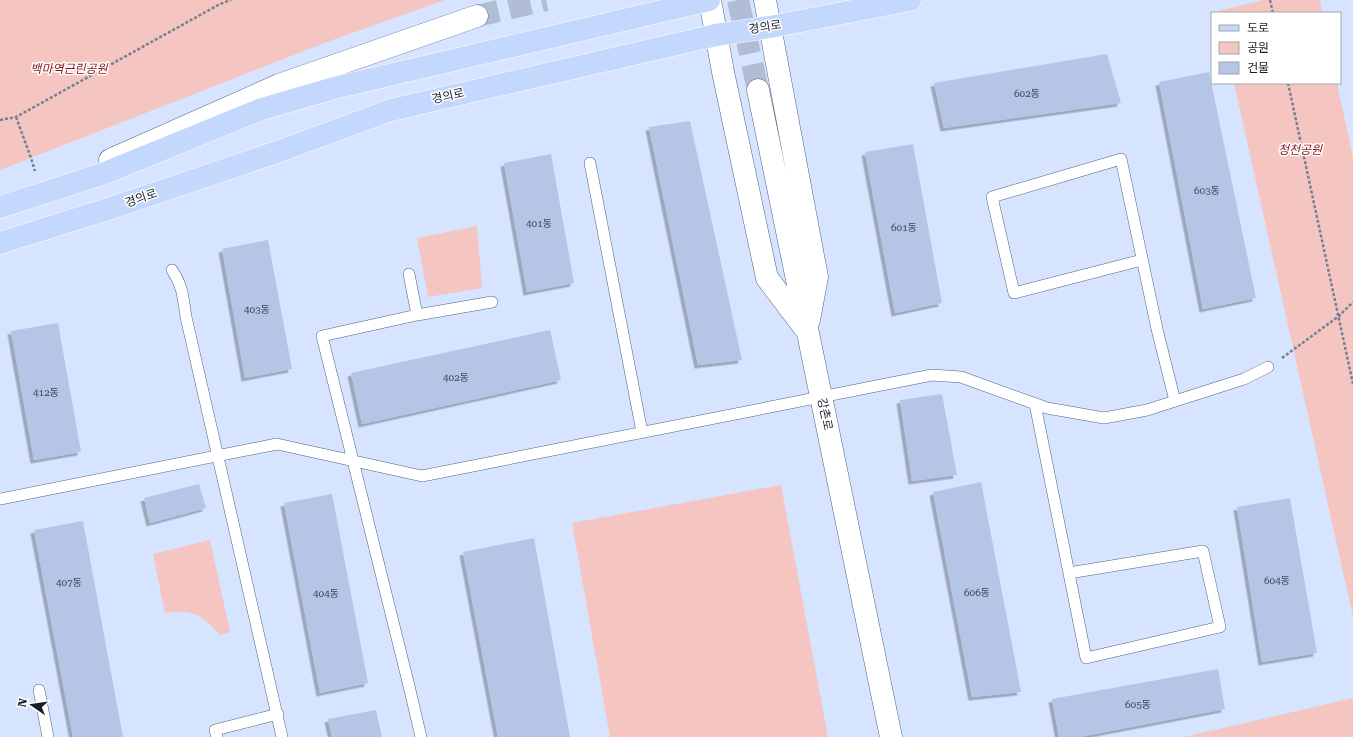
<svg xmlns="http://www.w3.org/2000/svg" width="1353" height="737" font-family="'Roboto Serif','Noto Sans KR',serif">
	<defs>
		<filter id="shadow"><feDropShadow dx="-3.5" dy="3.5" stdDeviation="0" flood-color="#0004"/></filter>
	</defs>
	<rect width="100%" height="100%" fill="#d6e4ff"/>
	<path fill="#f5c6c1" d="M0,0H445L327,42L0,170Z
		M1264,0H1320L1322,13H1219L1218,11Z
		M1234,83H1337L1353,157V617Z
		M477,226L482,288L428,297L417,238Z
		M781,485L828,737H610L572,523Z
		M210,540L230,632L220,635C202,614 192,610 165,613L153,554Z
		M1353,698V737H1184Z"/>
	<path fill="#b4c5e5" filter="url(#shadow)" d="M1107,54L1121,103L944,128L934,83Z
		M1209,72L1256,298L1203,309L1159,82Z
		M690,121L742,360L698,365L649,127Z
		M913,144L942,303L895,313L865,152Z
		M551,154L574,283L527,292L504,163Z
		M268,240L292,369L245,378L222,249Z
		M58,323L81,452L34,460L11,331Z
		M550,330L561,380L362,424L351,373Z
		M942,394L957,475L912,481L900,400Z
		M981,482L1021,692L972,697L933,492Z
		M199,484L206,508L150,523L144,498Z
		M332,494L368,683L320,693L284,503Z
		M1290,498L1317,653L1262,662L1237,507Z
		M83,521L104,635L123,737H73L34,530Z
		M534,538L570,737H498L463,552Z
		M1218,669L1225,709L1079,737H1059L1052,699Z
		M376,710L382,737H332L328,719Z"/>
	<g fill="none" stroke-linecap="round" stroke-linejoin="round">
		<path stroke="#b0bdd5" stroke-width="22" stroke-dasharray="22 11" stroke-linecap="butt" d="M738,0L758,90
			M477,16L546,0"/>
		<defs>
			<path id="service" d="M590,163L642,432
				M1142,260L1014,293L992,197L1121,159L1157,329L1175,401
				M172,270C183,286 183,298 186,317L282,737
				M409,274L417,315L492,302
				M417,315L322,336L409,686L421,737
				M1035,404L1086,658L1220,627L1203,551L1069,573
				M0,499L277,444L422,476L932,375L961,377L1047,408L1104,418L1147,410L1244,379L1268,367
				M39,690L48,737
				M217,737L215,730L278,714"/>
			<path id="secondary" d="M710,0L723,72L767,278L804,327
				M765,0L817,277L809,320
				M758,90L891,737
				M110,160L279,85L477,16"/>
			<path id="primary" d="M0,207L105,173L262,109L334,88L709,0
				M0,243L111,208L277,152L391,110L716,35L770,27L910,0"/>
		</defs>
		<use href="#service" stroke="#52627e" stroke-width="12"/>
		<use href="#secondary" stroke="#52627e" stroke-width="23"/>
		<use href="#primary" stroke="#fff" stroke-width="23"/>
		<path stroke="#757f92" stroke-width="2.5" stroke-dasharray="3 2" stroke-linecap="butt" d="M1270,0L1273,13
			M1288,83L1353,384
			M16,117L31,158L35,171
			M0,120L16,117L220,4L231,0
			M1282,358L1339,316L1353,302"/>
		<use href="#service" stroke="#fff" stroke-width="11"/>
		<use href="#secondary" stroke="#fff" stroke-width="22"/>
		<use href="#primary" stroke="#c4d7fd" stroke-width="22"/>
	</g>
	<g text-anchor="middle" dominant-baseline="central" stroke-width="3" stroke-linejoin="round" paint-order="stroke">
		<g font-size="10" fill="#3f485a">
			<text x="1027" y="93">602동</text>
			<text x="1207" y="190">603동</text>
			<text x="539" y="223">401동</text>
			<text x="904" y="227">601동</text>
			<text x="257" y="309">403동</text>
			<text x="456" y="377">402동</text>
			<text x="46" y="392">412동</text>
			<text x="1277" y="580">604동</text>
			<text x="69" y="582">407동</text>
			<text x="977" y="592">606동</text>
			<text x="326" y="593">404동</text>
			<text x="1138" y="704">605동</text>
		</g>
		<g font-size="12" fill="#181f2b" stroke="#fff">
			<text transform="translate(765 27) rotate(-9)">경의로</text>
			<text transform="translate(448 96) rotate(-13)">경의로</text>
			<text transform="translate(141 198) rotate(-19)">경의로</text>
			<text transform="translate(825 414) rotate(78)">강촌로</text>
		</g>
		<g font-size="12" font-style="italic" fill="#871319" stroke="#fff">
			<text x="69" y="69">백마역근린공원</text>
			<text x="1300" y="150">청천공원</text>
		</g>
	</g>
	<rect x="1211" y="12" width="130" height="72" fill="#ffffff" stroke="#a3a5aa"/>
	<rect x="1219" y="25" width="20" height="6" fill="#c4d7fd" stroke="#a3a5aa"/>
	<text x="1247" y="32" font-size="12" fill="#181f2b">도로</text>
	<rect x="1219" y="42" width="20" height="12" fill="#f5c6c1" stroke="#a3a5aa"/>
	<text x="1247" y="52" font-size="12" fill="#181f2b">공원</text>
	<rect x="1219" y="62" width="20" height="12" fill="#b4c5e5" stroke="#a3a5aa"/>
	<text x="1247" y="72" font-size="12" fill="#181f2b">건물</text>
	<g transform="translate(32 705) rotate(283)" stroke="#ffffff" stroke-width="3" paint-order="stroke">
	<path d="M0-3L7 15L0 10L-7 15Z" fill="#181f2b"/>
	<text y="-6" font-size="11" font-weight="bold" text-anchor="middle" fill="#181f2b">N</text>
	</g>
</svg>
